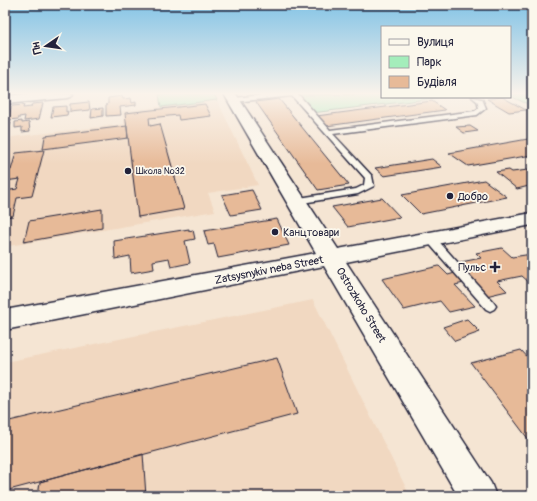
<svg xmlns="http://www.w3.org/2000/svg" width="537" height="501" font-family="Pangolin,sans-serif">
	<rect width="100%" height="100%" fill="#f5e5d3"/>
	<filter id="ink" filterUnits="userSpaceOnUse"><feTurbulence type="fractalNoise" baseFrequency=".025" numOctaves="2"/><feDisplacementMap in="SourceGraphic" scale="8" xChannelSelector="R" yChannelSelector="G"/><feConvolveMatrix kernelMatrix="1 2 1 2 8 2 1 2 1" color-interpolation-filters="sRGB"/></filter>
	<g filter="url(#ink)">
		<path fill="#f1d8c1" d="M217,100L258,185L208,193L215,211L9,246L5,263V151L8,150L12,137L124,124L122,111Z
			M313,300L410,496H5V362Z"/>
		<path fill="#a4edbb" stroke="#63887b" d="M159,94H214L217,100L161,107Z
			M382,94V97H445L311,113L294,95Z
			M510,94H532V106L510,96Z"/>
		<path fill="#e7ba98" stroke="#22223b" d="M122,96L123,99L131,98L132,103L136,102V105L120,107L121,115L106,116V105L108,104V98Z
			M502,97L526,110L509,112L487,99Z
			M279,99L349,185L318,190L256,102Z
			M432,101L445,110L326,126L316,116Z
			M89,102L90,110L70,112V104Z
			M43,103L39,119L24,121L25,116L19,117V119L7,120L12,106L24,105L23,108L31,107L32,104Z
			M205,104L211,116L179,120L178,115L149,118L150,126L160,124L184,209L138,217L125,113Z
			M66,106V112L68,111L67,115L51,117L53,107Z
			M103,108V116L91,118L92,109Z
			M22,121V123L29,122L30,131L22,132V127L15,128V122Z
			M5,123H11L5,137Z
			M127,126L128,138L43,149L45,136Z
			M470,126L478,131L464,133L456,127Z
			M528,139L532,142V155L468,166L449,153Z
			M44,150L32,196L17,198L13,216L5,217V191L17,189L20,179L5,181L7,171L11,170L16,153Z
			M432,159L442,167L384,176L375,168Z
			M509,170L512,172L528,170L532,172V189L529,186L517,189L496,172Z
			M484,180L507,197L421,214L402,195Z
			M252,190L262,210L231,215L222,195Z
			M382,198L400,217L348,227L332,207Z
			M102,209V228L24,242L29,221Z
			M277,219L289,245L218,258L214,244L208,245L204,231Z
			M189,229V231L193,230L195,239L185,241L190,263L171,267L169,258L153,261L154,269L131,273L130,256L115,259L114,241Z
			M502,248L512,257L532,254V285L522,276L497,281L507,291L486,296L456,263L481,258L476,253Z
			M439,266L448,275L455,273L464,283L455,285L475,306L449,312L440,301L404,310L382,279Z
			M467,319L480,332L455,341L443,327Z
			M521,350L532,362V444L471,363Z
			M277,358L297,414L5,491V422Z
			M143,454L146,496H38L40,482Z"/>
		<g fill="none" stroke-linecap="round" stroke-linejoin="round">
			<defs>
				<path id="lane" d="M271,94H298L330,130L475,111L479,108L477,101L472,97L482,99L486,108L477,115L333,134L372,176L374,186L358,194L296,204L293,203L291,201L293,199L356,189L364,185L365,178L292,96L234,102L231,100L234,98Z
					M430,235L434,236L494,303L496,306L494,309L490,311L486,309L426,240L425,238L426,236Z"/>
				<path id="street" d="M224,94H236L338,249L532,213V225L346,262L491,483L496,496H458L324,266L5,330V310L316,253Z"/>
				<path id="secondary" d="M25,94H73L71,97L67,98L5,104V96Z"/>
			</defs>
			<use href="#lane" stroke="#22223b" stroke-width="3"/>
			<use href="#street" stroke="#22223b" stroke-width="3"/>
			<use href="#secondary" stroke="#22223b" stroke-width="3"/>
			<use href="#lane" fill="#fbf7ec" fill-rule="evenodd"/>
			<use href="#street" fill="#fbf7ec" fill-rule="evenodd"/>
			<use href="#secondary" fill="#fbf7ec" fill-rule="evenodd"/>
		</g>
	</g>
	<linearGradient id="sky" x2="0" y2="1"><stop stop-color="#82c3e6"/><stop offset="0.57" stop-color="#faf3eb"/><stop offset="1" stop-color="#faf3eb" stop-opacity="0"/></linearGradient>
	<rect width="537" height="164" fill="url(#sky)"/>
	<g fill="#22223b" stroke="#fbf7ec" stroke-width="1.5">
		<circle cx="128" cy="171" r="4"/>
		<circle cx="450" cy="196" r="4"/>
		<circle cx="275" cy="232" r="4"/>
		<path d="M493 261h4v4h4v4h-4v4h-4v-4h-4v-4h4z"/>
	</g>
	<g text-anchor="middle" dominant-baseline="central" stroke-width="3.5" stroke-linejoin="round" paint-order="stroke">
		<g font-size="9" fill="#22223b" stroke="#fbf7ec" text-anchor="start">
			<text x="136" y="171">Школа №32</text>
		</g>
		<g font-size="11" fill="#22223b" stroke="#fbf7ec" text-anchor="start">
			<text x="458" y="196">Добро</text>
			<text x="283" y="232">Канцтовари</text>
			<text x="486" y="267" text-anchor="end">Пульс</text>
		</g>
		<g font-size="11" fill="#22223b" stroke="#fbf7ec">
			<text transform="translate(269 270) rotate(-11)">Zatsysnykiv neba Street</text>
			<text transform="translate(361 305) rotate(59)">Ostrozkoho Street</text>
		</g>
	</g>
	<rect width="537" height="501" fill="none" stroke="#fbf7ec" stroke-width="20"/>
	<rect x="10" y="10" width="517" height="481" fill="none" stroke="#22223b" stroke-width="1.5" filter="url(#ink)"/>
	<rect x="381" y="26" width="130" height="72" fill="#fbf7ec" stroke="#a4a2a5"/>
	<rect x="389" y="39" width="20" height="6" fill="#fbf7ec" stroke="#a4a2a5"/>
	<text x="417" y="46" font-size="12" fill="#22223b">Вулиця</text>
	<rect x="389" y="56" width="20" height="12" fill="#a4edbb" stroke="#a4a2a5"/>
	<text x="417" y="66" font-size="12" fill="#22223b">Парк</text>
	<rect x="389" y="76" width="20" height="12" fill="#e7ba98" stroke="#a4a2a5"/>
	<text x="417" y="86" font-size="12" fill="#22223b">Будівля</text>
	<g transform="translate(46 46) rotate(257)" stroke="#fbf7ec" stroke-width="3" paint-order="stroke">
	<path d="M0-3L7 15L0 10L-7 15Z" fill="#22223b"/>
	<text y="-6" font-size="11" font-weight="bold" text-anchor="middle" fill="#22223b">Пн</text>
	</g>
</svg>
